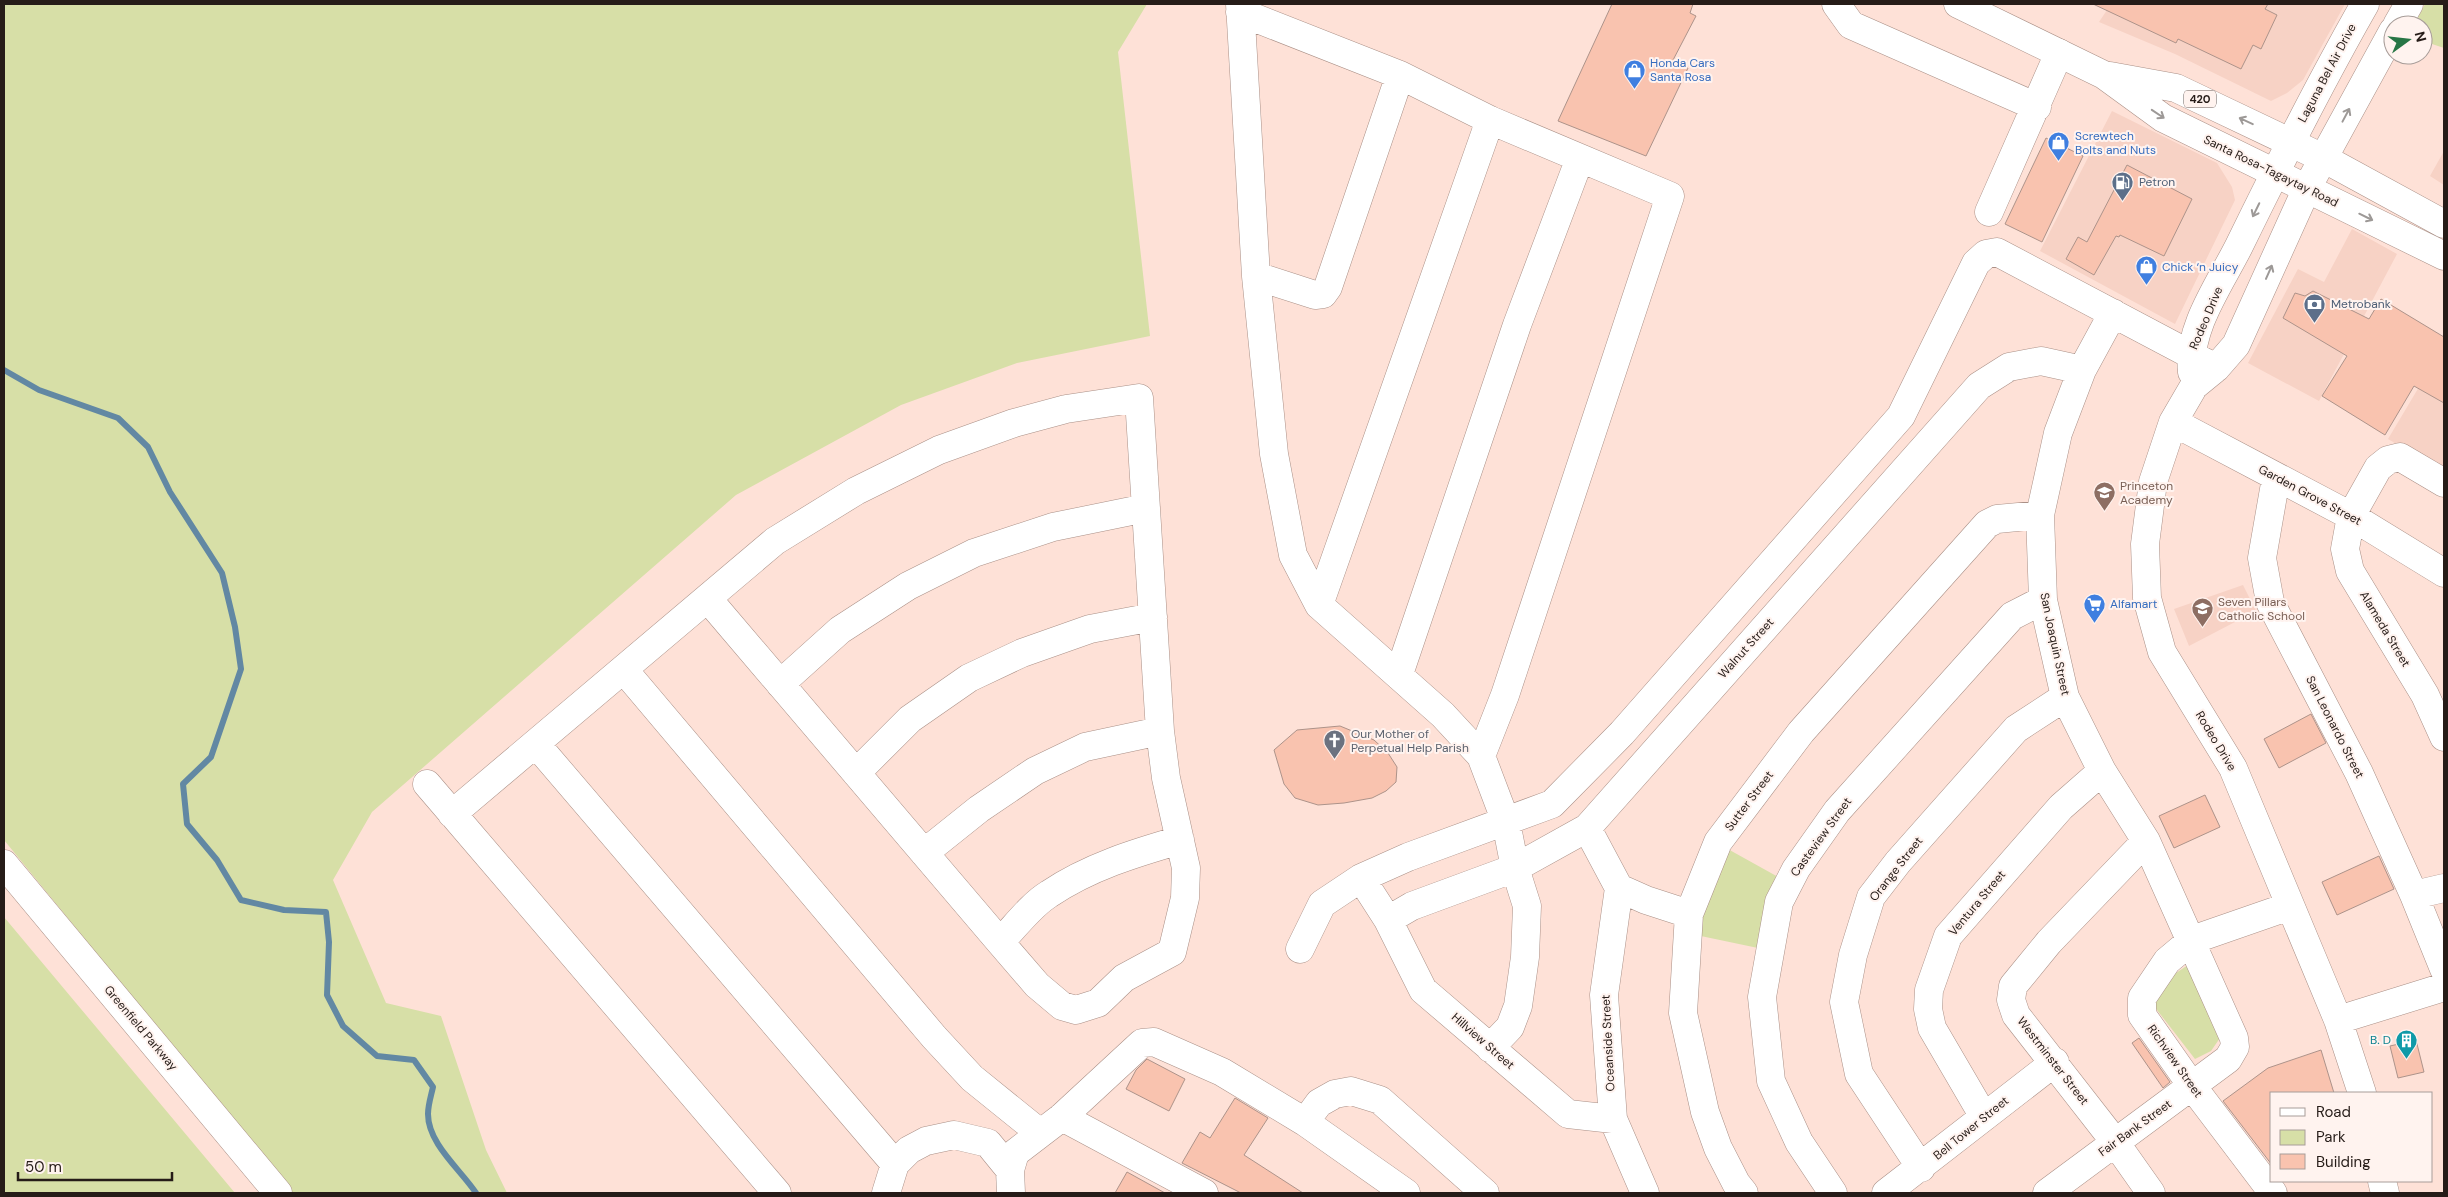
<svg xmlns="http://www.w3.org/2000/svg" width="2448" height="1197" font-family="'DM Sans',sans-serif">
	<rect width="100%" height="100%" fill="#fee1d7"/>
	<path fill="#f7d2c5" d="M2111,4H2345L2303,80L2287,93L2271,101L2175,54L2099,22Z
		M2112,111L2217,163L2232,187L2235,200L2175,324L2040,251Z
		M2444,151V185L2430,176Z
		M2352,229L2397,254L2319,401L2248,363L2298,269L2324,282Z
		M2444,345V472L2388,439Z
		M2243,585L2256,611L2189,646L2174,609Z"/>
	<path fill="#d7dfa7" d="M4,4H1147L1118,52L1150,336L1017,363L901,405L736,495L372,812L333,880L386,1003L441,1016L486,1150L507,1193H292L4,840Z
		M2425,4H2444V48L2423,41V25H2414Z
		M1726,848L1780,878L1758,948L1696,935Z
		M4,917L235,1193H4Z
		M2191,963L2220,1038L2211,1051L2195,1059L2150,1001L2161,983Z"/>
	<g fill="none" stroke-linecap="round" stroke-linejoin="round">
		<path stroke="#6288a3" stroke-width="6" d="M4,370L39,390L118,418L148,447L170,492L222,573L235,627L241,669L211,757L183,784L187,824L217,860L241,900L284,910L326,912L329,942L327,995L343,1026L377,1056L414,1060L433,1087C431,1096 428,1105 428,1114C428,1144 461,1170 476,1193"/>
	</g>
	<path fill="#f9c3af" stroke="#ad938a" d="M1612,4H1693L1690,13L1696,16L1672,62L1688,68L1646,156L1558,121Z
		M2093,4H2268L2265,9L2277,15L2261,49L2253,45L2241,69L2178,39L2176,43Z
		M2046,138L2083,156L2042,242L2005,224Z
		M2127,165L2192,199L2164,256L2120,235L2119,237L2116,236L2094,275L2066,259L2078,237L2087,242Z
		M2313,291L2369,319L2381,299L2444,337V403L2414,386L2385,435L2322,396L2347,356L2283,318L2295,293L2305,296Z
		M2311,714L2326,743L2279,768L2264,739Z
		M1340,726L1374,740L1388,753L1397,767L1396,782L1386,791L1372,798L1344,803L1318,805L1295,798L1284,784L1274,750L1297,730Z
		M2205,795L2220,827L2174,848L2159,816Z
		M2379,856L2394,889L2337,915L2322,882Z
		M2139,1038L2170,1082L2163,1088L2132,1043Z
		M2416,1040L2424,1072L2398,1078L2390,1046Z
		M2321,1050L2334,1093H2272V1165L2223,1101L2268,1068Z
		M1147,1059L1185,1079L1169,1111L1126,1089L1136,1070Z
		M1235,1098L1268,1118L1244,1155L1303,1193H1241L1182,1163L1200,1132L1210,1138Z
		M1127,1172L1165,1193H1115Z"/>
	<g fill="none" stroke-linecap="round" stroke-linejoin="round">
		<defs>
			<path id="minor" d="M1240,4L1256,276L1274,454L1293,555L1319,605L1443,715L1481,756L1506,822L1515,868L1527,906L1525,957L1518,1006L1510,1027L1490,1048
				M1836,4L1851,25L2037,107
				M1240,12L1400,75L1490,120L1670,196L1505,695L1481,756
				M2397,25L2409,4
				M1989,212L2059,53
				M1256,276L1315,295L1323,294L1328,287L1400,75
				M2192,372C2187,329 2220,284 2239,246C2279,164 2320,83 2365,4
				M2173,422L2351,516L2444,573
				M2276,478L2262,558L2270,602L2359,773L2414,895L2444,969
				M2444,483L2400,457L2388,460L2378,468L2351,516L2345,549L2350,571L2425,695L2444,737
				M1319,605L1490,120
				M624,670L934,1037L972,1078L1040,1133
				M1399,674L1517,325L1580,158
				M780,684L840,630L908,586L974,553L1053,527L1146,508
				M536,744L895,1164
				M856,773L910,719L969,678L1022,653L1090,629L1153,617
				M427,784L777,1193
				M452,814L775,541L856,491L939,450L1014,423L1066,409L1139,398L1160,731L1166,778L1186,868L1185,898L1172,952L1124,978L1098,1003L1076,1010L1062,1006L1037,985L1000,942L708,599
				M1587,828L1619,888L1646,900L1689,914
				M2146,841L2049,942L2013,986L2011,1000L2016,1015L2115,1142L2151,1193
				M924,853L979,809L1035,771L1085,747L1160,731
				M1361,878L1388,920L1423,990L1568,1114L1613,1119
				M1619,888L1604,995L1613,1119L1645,1193
				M2414,895L2444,888
				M1388,920L1412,906L1515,868L1587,828L1979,386L2009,367L2041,361L2082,370
				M1000,942C1015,927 1031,905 1049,894C1089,867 1135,853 1180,840
				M1300,949L1322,904L1361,878L1408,857L1552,804L1622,733L1901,416L1976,263L1986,254L1997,252L2216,368
				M2338,1020L2444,987
				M2362,1093L2338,1020L2233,768L2162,652L2147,598L2145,544L2153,482L2173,422L2194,386L2216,368L2236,345L2307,188L2393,31
				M1062,1117L1204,1193
				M1984,1117L1932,1028L1928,1009L1929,990L1948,936L2061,807L2102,771
				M1305,1122L1319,1103L1335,1094L1351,1091L1380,1100L1485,1193
				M1921,1168L1859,1074L1844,1002L1853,955L1871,897L1898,862L2016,729L2065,697
				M2382,1181L2385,1193
				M886,1193L895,1164L909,1150L926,1141L954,1135L988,1143L1010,1170
				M1011,1193L1010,1170L1015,1153L1062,1117L1142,1043L1154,1042L1222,1072L1305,1122L1406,1193
				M1744,1193L1736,1183L1718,1148L1705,1112L1683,1013L1689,914L1718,842L1801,732L1987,524L1997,519L2040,515
				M1833,1193L1799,1142L1771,1081L1762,997L1779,902L1796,869L1837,811L2012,616L2043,600
				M1886,1193L2055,1062
				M2047,1193L2228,1059L2235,1047L2234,1038L2146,841L2102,771L2065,697L2043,600L2040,515L2058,433L2082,370L2113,313
				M2273,1193L2192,1086L2142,1015V998L2167,961L2192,940L2290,906"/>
			<path id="major" d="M1958,4L2104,75L2163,118L2444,256
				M2110,76L2176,88L2323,158L2444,224
				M4,864L278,1193"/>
		</defs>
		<use href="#minor" stroke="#aa9087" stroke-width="29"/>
		<use href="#major" stroke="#aa9087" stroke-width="29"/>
		<use href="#minor" stroke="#fff" stroke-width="28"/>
		<use href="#major" stroke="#fff" stroke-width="28"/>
	</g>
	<defs><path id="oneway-shaft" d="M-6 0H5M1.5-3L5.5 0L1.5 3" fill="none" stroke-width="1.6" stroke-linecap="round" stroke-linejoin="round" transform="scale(1.25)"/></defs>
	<g stroke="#9d9997">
		<use href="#oneway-shaft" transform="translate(2158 114) rotate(34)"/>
		<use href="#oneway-shaft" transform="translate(2346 115) rotate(-62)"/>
		<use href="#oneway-shaft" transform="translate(2246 121) rotate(-155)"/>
		<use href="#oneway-shaft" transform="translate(2256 210) rotate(116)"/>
		<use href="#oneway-shaft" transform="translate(2366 217) rotate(26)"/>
		<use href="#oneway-shaft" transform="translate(2269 272) rotate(-66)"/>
	</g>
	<defs>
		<symbol id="shop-pin" viewBox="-11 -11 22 30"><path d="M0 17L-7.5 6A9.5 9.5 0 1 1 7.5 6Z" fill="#3f7fe0" stroke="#fff3ef"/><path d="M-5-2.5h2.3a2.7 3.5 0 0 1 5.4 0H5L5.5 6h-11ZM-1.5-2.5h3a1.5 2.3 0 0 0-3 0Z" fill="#fff"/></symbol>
		<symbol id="fuel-pin" viewBox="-11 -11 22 30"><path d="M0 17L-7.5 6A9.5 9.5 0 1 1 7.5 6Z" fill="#5c6f8a" stroke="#fff3ef"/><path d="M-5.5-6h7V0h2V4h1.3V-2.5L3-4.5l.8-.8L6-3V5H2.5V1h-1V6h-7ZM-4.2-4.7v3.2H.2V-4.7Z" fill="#fff"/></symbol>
		<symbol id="bank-pin" viewBox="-11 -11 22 30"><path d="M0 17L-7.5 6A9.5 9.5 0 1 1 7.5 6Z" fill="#5c6f8a" stroke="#fff3ef"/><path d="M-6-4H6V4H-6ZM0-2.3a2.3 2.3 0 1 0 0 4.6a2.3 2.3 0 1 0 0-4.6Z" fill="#fff"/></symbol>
		<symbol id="school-pin" viewBox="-11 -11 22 30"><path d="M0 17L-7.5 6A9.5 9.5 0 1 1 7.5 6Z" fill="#8d6e63" stroke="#fff3ef"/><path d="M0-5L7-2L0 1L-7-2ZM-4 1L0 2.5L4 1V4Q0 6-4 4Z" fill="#fff"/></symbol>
		<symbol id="supermarket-pin" viewBox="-11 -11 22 30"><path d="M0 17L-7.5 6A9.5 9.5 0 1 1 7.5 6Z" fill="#3f7fe0" stroke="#fff3ef"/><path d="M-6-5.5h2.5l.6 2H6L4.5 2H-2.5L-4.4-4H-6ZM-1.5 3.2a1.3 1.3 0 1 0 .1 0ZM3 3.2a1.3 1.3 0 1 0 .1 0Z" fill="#fff"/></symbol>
		<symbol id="church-pin" viewBox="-11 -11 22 30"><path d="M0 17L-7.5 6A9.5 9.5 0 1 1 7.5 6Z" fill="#6b7280" stroke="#fff3ef"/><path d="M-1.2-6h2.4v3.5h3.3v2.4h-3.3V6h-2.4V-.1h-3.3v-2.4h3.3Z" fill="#fff"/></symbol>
		<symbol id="building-pin" viewBox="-11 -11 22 30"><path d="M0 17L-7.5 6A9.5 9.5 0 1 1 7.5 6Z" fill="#0f9aa8" stroke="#fff3ef"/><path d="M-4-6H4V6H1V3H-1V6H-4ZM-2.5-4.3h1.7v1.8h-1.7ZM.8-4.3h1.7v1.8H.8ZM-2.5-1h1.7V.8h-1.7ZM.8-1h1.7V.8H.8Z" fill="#fff"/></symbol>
	</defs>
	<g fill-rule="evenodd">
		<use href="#shop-pin" x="1622" y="58" width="25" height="34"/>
		<use href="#shop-pin" x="2046" y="130" width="25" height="34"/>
		<use href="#fuel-pin" x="2110" y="170" width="25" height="34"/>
		<use href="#shop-pin" x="2134" y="254" width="25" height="34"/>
		<use href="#bank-pin" x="2302" y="292" width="25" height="34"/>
		<use href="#school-pin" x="2092" y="480" width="25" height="34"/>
		<use href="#supermarket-pin" x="2082" y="592" width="25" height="34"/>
		<use href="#school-pin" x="2190" y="596" width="25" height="34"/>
		<use href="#church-pin" x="1322" y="728" width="25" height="34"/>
		<use href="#building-pin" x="2394" y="1028" width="25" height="34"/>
	</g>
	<g text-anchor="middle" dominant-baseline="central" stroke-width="4" stroke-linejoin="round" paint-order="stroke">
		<rect fill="#fff3ef" stroke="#675c58" stroke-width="1" x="2184" y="90.5" width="32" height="17" rx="4"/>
		<g font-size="11" font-weight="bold" fill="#261c18">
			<text x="2200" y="99">420</text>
		</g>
		<g font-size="12" fill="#366cbe" stroke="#fff3ef" text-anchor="start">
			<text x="1650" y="63">Honda Cars<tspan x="1650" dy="14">Santa Rosa</tspan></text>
			<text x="2075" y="136">Screwtech<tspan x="2075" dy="14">Bolts and Nuts</tspan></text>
			<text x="2162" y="267">Chick ‘n Juicy</text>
			<text x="2110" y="604">Alfamart</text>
		</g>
		<g font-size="12" fill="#261c18" stroke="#fff3ef">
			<text transform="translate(2327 73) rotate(-62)">Laguna Bel Air Drive</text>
			<text transform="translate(2271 171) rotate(26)">Santa Rosa-Tagaytay Road</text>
			<text transform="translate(2206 318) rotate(-67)">Rodeo Drive</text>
			<text transform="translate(2310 495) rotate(28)">Garden Grove Street</text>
			<text transform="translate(2385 629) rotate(59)">Alameda Street</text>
			<text transform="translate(2055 644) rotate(78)">San Joaquin Street</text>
			<text transform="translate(1746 648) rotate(-48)">Walnut Street</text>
			<text transform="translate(2335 727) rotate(63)">San Leonardo Street</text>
			<text transform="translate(2216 741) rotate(59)">Rodeo Drive</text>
			<text transform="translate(1749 801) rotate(-53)">Sutter Street</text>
			<text transform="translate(1821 837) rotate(-54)">Casteview Street</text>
			<text transform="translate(1896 869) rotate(-52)">Orange Street</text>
			<text transform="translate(1977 903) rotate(-50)">Ventura Street</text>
			<text transform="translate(141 1028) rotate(50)">Greenfield Parkway</text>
			<text transform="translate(1483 1041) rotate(41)">Hillview Street</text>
			<text transform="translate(1608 1043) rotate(-93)">Oceanside Street</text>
			<text transform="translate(2053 1061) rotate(52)">Westminster Street</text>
			<text transform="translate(2175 1061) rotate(55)">Richview Street</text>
			<text transform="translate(1971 1128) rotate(-39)">Bell Tower Street</text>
			<text transform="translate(2135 1128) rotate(-36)">Fair Bank Street</text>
		</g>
		<g font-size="12" fill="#4e5e75" stroke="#fff3ef" text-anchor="start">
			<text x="2139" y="182">Petron</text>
			<text x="2331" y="304">Metrobank</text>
		</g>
		<g font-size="12" fill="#785e54" stroke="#fff3ef" text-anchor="start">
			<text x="2120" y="486">Princeton<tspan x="2120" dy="14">Academy</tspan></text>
			<text x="2218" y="602">Seven Pillars<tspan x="2218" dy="14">Catholic School</tspan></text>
		</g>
		<g font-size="12" fill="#5b616d" stroke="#fff3ef" text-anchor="start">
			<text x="1351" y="734">Our Mother of<tspan x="1351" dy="14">Perpetual Help Parish</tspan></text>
		</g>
		<g font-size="12" fill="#0d838f" stroke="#fff3ef" text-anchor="end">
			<text x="2391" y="1040">B. D</text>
		</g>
	</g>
	<rect width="2448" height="1197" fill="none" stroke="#261c18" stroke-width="10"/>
	<rect x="2270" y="1092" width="162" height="90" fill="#fff3ef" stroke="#a89d99"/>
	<rect x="2280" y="1108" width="25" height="8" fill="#ffffff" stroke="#a89d99"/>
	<text x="2316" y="1117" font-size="15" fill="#261c18">Road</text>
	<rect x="2280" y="1130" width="25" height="15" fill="#d7dfa7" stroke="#a89d99"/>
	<text x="2316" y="1142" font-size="15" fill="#261c18">Park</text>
	<rect x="2280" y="1154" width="25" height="15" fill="#f9c3af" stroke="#a89d99"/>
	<text x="2316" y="1167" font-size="15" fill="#261c18">Building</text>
	<g transform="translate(2408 40) rotate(75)"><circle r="24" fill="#fff3ef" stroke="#a89d99"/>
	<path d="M0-4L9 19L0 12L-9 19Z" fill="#277545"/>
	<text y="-8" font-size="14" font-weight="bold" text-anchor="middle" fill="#261c18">N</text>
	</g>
	<path d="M18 1172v8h154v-8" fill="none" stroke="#261c18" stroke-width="2.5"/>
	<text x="25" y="1172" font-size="15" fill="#261c18" stroke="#fff3ef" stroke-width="4" paint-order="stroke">50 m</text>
</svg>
